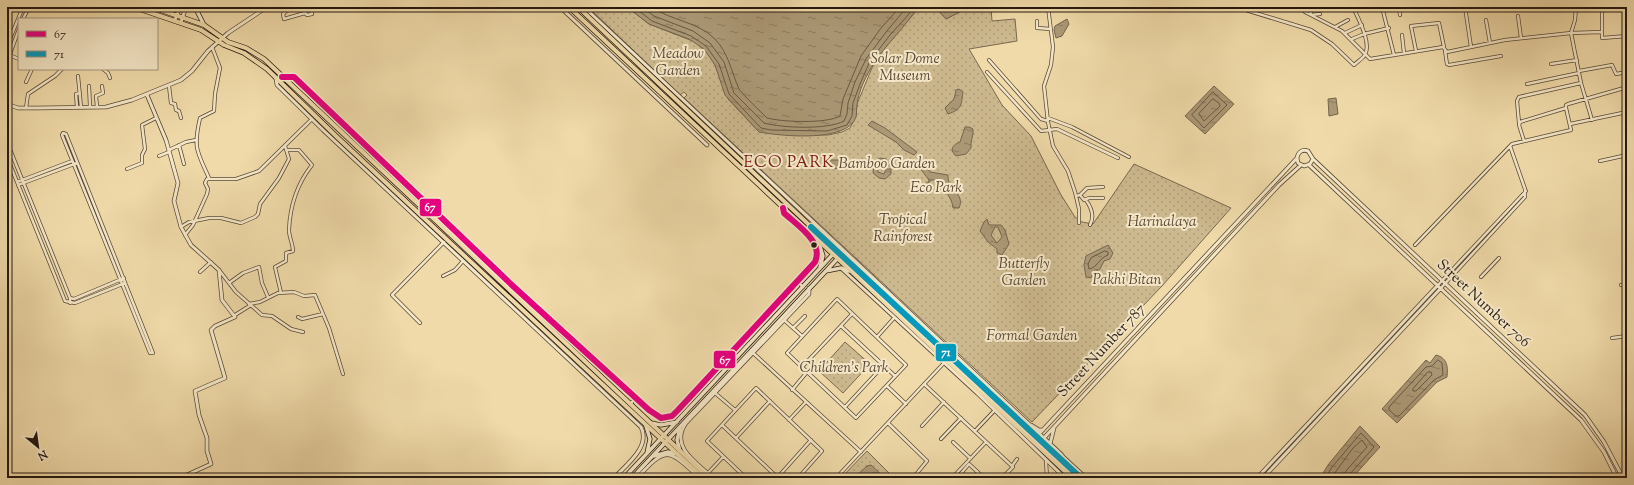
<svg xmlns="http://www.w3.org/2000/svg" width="1634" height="485" font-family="'Sorts Mill Goudy',serif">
	<defs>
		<pattern id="park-dots" width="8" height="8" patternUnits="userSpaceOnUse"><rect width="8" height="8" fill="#cdb98f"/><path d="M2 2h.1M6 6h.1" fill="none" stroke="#b09e7a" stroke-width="1.8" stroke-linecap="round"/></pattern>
		<pattern id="water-ripples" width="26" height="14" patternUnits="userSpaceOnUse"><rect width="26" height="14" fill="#ab9875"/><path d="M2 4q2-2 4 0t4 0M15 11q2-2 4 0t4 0" fill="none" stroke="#8b7b5f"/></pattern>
	</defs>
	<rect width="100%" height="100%" fill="#f0daa9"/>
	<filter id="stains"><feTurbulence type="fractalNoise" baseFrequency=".005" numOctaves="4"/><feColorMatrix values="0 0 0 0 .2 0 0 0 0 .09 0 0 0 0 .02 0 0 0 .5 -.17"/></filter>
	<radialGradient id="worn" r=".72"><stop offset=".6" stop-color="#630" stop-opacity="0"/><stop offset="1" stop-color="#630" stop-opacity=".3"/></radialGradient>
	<path fill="url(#park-dots)" stroke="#786850" d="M588,7H627L649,24L695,42L709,55L715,65L728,99L759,132L790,135H828L842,132L850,128L856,116L857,104L874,63L893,37L914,14L917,7H935L946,19L969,7H998L991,8L992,21L1015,19L1017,41L969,49L1002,105L1031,136L1061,195L1075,217L1082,222L1093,224L1134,164L1231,208L1162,286L1032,422L684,98L687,95L684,92L680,95Z
		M845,342L870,364L843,393L819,371Z
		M867,451L894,478H841Z"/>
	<path fill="url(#water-ripples)" stroke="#75654d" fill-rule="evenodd" d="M627,7H917C906,27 887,43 874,63C867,74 858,92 857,105C856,109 857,113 856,117C848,143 780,136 759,132L725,95L715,65L704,49L689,39L649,24Z
		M935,7H969L946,19Z
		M1067,19L1069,24L1062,36L1056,38L1054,30L1055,26Z
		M1214,86L1234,104L1205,134L1185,116Z
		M959,89L963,92C961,106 962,109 948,114L945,108L954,99L956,90Z
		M1336,98L1338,114L1329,116L1328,99Z
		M872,121L885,128L917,152L914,155L904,150L896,142L868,125Z
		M965,127H969L973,129C974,136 970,141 971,148L966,154L956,156L952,151C952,146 955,144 960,142Z
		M880,158L886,159L890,165L886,167L885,164L881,163L878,167V172L884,174L886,169H891V174L885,179L879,178L873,173L874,163Z
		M919,158L930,172L948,175C948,177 948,180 949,182C951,191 965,195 959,208H953C952,196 943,191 940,180H931L925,188L929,180L916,163Z
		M828,160H838L841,167L838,169L826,166L825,162Z
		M987,219L989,225H1001L1005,230L1009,244L1002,255L997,253V249L988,242L980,231L984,222ZM995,227H998L1002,237L997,243L991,235Z
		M1108,245L1113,253L1110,259L1104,261L1100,269L1093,273L1091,278L1086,277L1084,265L1086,256Z
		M1436,355C1448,358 1448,368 1447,377L1437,382L1397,423L1382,409L1426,360L1430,363Z
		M1360,426L1380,447L1352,478H1320L1328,465Z
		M871,465L885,478H854L867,466Z"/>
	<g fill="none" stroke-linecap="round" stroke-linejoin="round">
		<path stroke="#685843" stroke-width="1" d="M634,7L652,21L691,36L706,46L719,64L729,94L761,128L771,130L827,131L847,125L852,116L853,103L860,84L870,61L890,35L909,14L913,7
			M642,7L654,16L693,31L710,43L724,62L734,93L764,123C782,128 827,130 844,121L847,114L848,103L855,82L866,59L886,32L907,7
			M652,7C671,21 697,21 715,39C729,54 731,71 739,89C743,95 761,112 767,118C782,122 826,124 840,116L843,99L861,56L881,28L900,7
			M1213,92L1227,105L1204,128L1192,115Z
			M1213,99L1219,103L1220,106L1204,121L1199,114Z
			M1105,251L1108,252V255C1099,258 1097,268 1089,269L1088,264L1091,258Z
			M1438,360L1442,363L1443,375L1434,380L1399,416H1396L1389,410V407L1426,367L1432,366Z
			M1428,372H1431L1432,375L1416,391H1413V389Z
			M1325,478L1332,467L1361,433L1374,447L1350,474L1349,478
			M1331,478L1353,448L1362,440L1367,447L1346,471L1344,478"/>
		<defs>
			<path id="minor" d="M287,7V10L283,14L284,19L305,13L307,15L312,14L311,7
				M1048,7L1053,47L1051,65L1044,86L1048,122L1053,146L1068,171L1075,192L1079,209V223
				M1236,7L1311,30L1332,44L1354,65C1357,62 1362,59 1364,56C1373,45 1358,18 1353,7
				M1293,7L1305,11
				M1304,7L1305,12L1342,31L1370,59L1443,47L1447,52L1505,40L1571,33L1575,20L1576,7
				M1310,7L1311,15L1320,14
				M1382,7L1394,55
				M1399,7L1400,15
				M1465,7L1471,47
				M1367,8L1373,7
				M1502,9V7
				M1433,10L1464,7
				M1518,16L1521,38
				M23,19L29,7
				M1486,20L1490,43
				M1037,21V28L1051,29
				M1335,27L1348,20
				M1602,32V38L1627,36
				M1345,33L1362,25
				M1402,35L1404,53
				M1352,39L1364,34L1389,28
				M7,46L23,7
				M1416,51L1411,26L1439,23L1444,47
				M1445,51L1447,64L1449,65L1501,56
				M9,55L19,59
				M989,60L1041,119L1048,121
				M7,62L19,29
				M1551,64L1577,60
				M103,69L108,73L110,78
				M1579,71L1612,65L1616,74L1627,72
				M987,72L1041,131L1057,129L1118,158
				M78,76L81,107
				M284,77H294L514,287L649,410L661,418L672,416L678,410L815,262C824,242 797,225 784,213L783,208
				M26,82L32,69
				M1527,84L1579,73
				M89,86L90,106
				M169,86L171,103L175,104L176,110L179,111L181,118
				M77,107L76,94L80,93
				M97,107L96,96L103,93L102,86
				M26,108L28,94L55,76L62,69
				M1048,118L1072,127L1129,157
				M1592,120L1581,83L1571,33L1602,32V7
				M1519,123L1517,101L1519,97L1581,83
				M1570,124L1627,112
				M63,133L66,134L153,353H150L62,135Z
				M1524,141L1519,125L1520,122L1566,108V105L1568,104L1624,88
				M7,142L70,298V303
				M179,145L184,164
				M169,150L186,142L196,140
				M159,156L169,152
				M7,157L65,301L75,303L125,283
				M1600,161L1627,155
				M127,169L142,163V155L145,149L142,125L156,118
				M209,178C197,151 193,149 200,118L214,111L215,94L220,68L212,47
				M17,182L72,161
				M18,185L77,163
				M1080,195L1084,200L1089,198H1103
				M1076,196L1080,195L1087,188L1103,187
				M1086,200C1091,207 1095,216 1090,225
				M181,227L189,222L209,218H221L241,223L255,217L258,214L260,204L279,178L289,159L285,146
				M185,235L193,225L207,194L208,189L205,183L207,179H236L259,171L312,119
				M1415,245L1512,144L1571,130L1566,108
				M219,270L236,292L262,315L272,316L291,329L303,332
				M200,272L211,262
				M443,276L455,270L463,261
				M1481,277L1499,258
				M797,281L803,287
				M229,283L243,273L259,267L262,283L268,297
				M1438,285L1526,191
				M1621,285L1627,284
				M1441,288L1525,197V189L1510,146
				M281,293L275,267L286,261V253L293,251C293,244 289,237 289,230C290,205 297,184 312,165L299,150H286
				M70,298L74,299L124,278
				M837,299L906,365L856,418L787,353Z
				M249,304L260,302L278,293L294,292L304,296L315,295L329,328L343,374
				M235,315L251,305
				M298,317L302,319L323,314
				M784,320L802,336
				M420,323L392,295L444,242
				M841,326L895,376
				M793,328L805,316
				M877,337L894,318
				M1612,338L1627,336
				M752,352L861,452
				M802,367L852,314
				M924,384L1013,467L1002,478
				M887,386L906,404
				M792,390L807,372
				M715,393L735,410
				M630,404L636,398
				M845,407L884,365
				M789,420L805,403
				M888,423L927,461L913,478
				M722,425L777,477
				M922,426L944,402
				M975,431L995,410
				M736,438L770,401
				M941,439L961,418
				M953,442L970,458
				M1046,461L1047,478
				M1012,466L1017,459
				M708,473L723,457
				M746,478L707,441L756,388L822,451L798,478
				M777,478L811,440
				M836,478L943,364
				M952,478L986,442
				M957,478L969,464L984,478
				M1039,478L1047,475"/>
			<path id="tertiary" d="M560,7L707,145
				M584,7L1062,455
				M175,20L180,7
				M181,22L186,7
				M276,79L277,85L323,130L641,427C651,447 626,465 614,478
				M147,95L166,140L178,183L174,201L181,227L191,245L219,270L222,300L235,317L215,326L211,330L225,378L195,391L199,415L207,438V451L211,464L180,478
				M7,104L18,108H37L106,107L132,100L181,80L192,71L208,51L228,33L267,7
				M1313,159L1585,415L1604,442L1623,478
				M1309,165L1581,420L1604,452L1617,478
				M842,269L977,393L1065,478
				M1031,425L1039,430H1043
				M1039,434L1297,158C1298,152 1302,149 1308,151L1313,159L1310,164L1304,166L1298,163L1297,158
				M1043,439L1279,185L1301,165
				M1050,444L1054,428
				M1061,455L1086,478
				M637,478C667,445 668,449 700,478
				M713,478C697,463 669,447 686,423L809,294V288
				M1257,478L1438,285
				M1263,478L1441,288"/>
			<path id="secondary" d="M195,7L204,25
				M819,243L823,256L820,267
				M826,271L841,268L849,271
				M651,423L661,425L677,422
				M646,426L650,439L647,453
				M680,428L677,440L680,451
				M654,456L668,452L677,454
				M624,478L835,252
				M632,478L839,257"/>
			<path id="primary" d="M134,7L201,30L224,45L244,53L267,69L338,138L703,478
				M152,7L204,25L228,42L246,48L264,59L709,478
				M569,7L1072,478
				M578,7L841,255L1081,478"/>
		</defs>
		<use href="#minor" stroke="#574837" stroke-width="4"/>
		<use href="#tertiary" stroke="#574837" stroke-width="4.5"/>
		<use href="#secondary" stroke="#241811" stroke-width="5"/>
		<use href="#primary" stroke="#241811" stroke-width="5.5"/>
		<use href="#minor" stroke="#f5e7c7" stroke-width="2.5"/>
		<use href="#tertiary" stroke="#f5e7c7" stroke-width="3"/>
		<use href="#secondary" stroke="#f5e7c7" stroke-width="3.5"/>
		<use href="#primary" stroke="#f0daa9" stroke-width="4"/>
		<defs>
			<path id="bus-1" d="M282,77H294L514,287L649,410L661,418L672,416L678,410L815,262C824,242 797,225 784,213L783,208"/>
			<path id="bus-2" d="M811,227L1081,478"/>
		</defs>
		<use href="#bus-1" stroke="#f5e7c7" stroke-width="9"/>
		<use href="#bus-2" stroke="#f5e7c7" stroke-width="9"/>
		<use href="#bus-1" stroke="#e5007d" stroke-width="6"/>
		<use href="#bus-2" stroke="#049abb" stroke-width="6"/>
	</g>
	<circle fill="#241811" stroke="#f5e7c7" stroke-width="1.5" cx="814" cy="245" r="3.5"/>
	<g text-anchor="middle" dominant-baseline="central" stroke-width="4" stroke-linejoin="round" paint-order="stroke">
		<g font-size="15" font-style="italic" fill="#574837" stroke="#f5e7c7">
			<text x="678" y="54">Meadow<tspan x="678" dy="17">Garden</tspan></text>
			<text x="905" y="59">Solar Dome<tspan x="905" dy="17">Museum</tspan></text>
			<text x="887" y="164">Bamboo Garden</text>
			<text x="936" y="188">Eco Park</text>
			<text x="903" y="220">Tropical<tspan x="903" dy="17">Rainforest</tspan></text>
			<text x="1162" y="222">Harinalaya</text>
			<text x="1024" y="264">Butterfly<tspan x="1024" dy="17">Garden</tspan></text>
			<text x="1127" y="280">Pakhi Bitan</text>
			<text x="1032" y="336">Formal Garden</text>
			<text x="844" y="368">Children's Park</text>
		</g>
		<g font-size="15" fill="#241811" stroke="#f5e7c7">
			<text transform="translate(1483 304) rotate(43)">Street Number 706</text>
			<text transform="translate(1102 351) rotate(-47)">Street Number 787</text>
		</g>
		<g font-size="16" letter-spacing="1" fill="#7a1f14" stroke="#f5e7c7">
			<text x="789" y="163">ECO PARK</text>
		</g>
	</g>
	<g stroke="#f5e7c7" stroke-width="1.5">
		<rect x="419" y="198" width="23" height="19" rx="4" fill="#e5007d"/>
		<rect x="935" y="343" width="22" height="19" rx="4" fill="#049abb"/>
		<rect x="713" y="350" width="23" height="19" rx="4" fill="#e5007d"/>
	</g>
	<g font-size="11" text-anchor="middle" font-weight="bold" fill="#fff">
		<text x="430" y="211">67</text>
		<text x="946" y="356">71</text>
		<text x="725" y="364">67</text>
	</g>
	<rect width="1634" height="485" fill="none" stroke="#f0daa9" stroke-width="24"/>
	<rect x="8" y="8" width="1618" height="469" fill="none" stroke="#241811" stroke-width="2"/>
	<rect x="12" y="12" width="1610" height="461" fill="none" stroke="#241811"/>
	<rect x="18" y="18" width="140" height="52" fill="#f5e7c7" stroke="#a1947e"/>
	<rect x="26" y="31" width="20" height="6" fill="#e5007d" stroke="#a1947e"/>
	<text x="54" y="38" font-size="12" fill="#241811">67</text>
	<rect x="26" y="51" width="20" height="6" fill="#049abb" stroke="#a1947e"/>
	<text x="54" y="58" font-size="12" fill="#241811">71</text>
	<g transform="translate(38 447) rotate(151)" stroke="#f5e7c7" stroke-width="3" paint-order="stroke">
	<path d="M0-3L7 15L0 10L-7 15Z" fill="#241811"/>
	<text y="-6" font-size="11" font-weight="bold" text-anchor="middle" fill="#241811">N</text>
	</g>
	<rect width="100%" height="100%" filter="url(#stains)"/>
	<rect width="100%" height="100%" fill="url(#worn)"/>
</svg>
